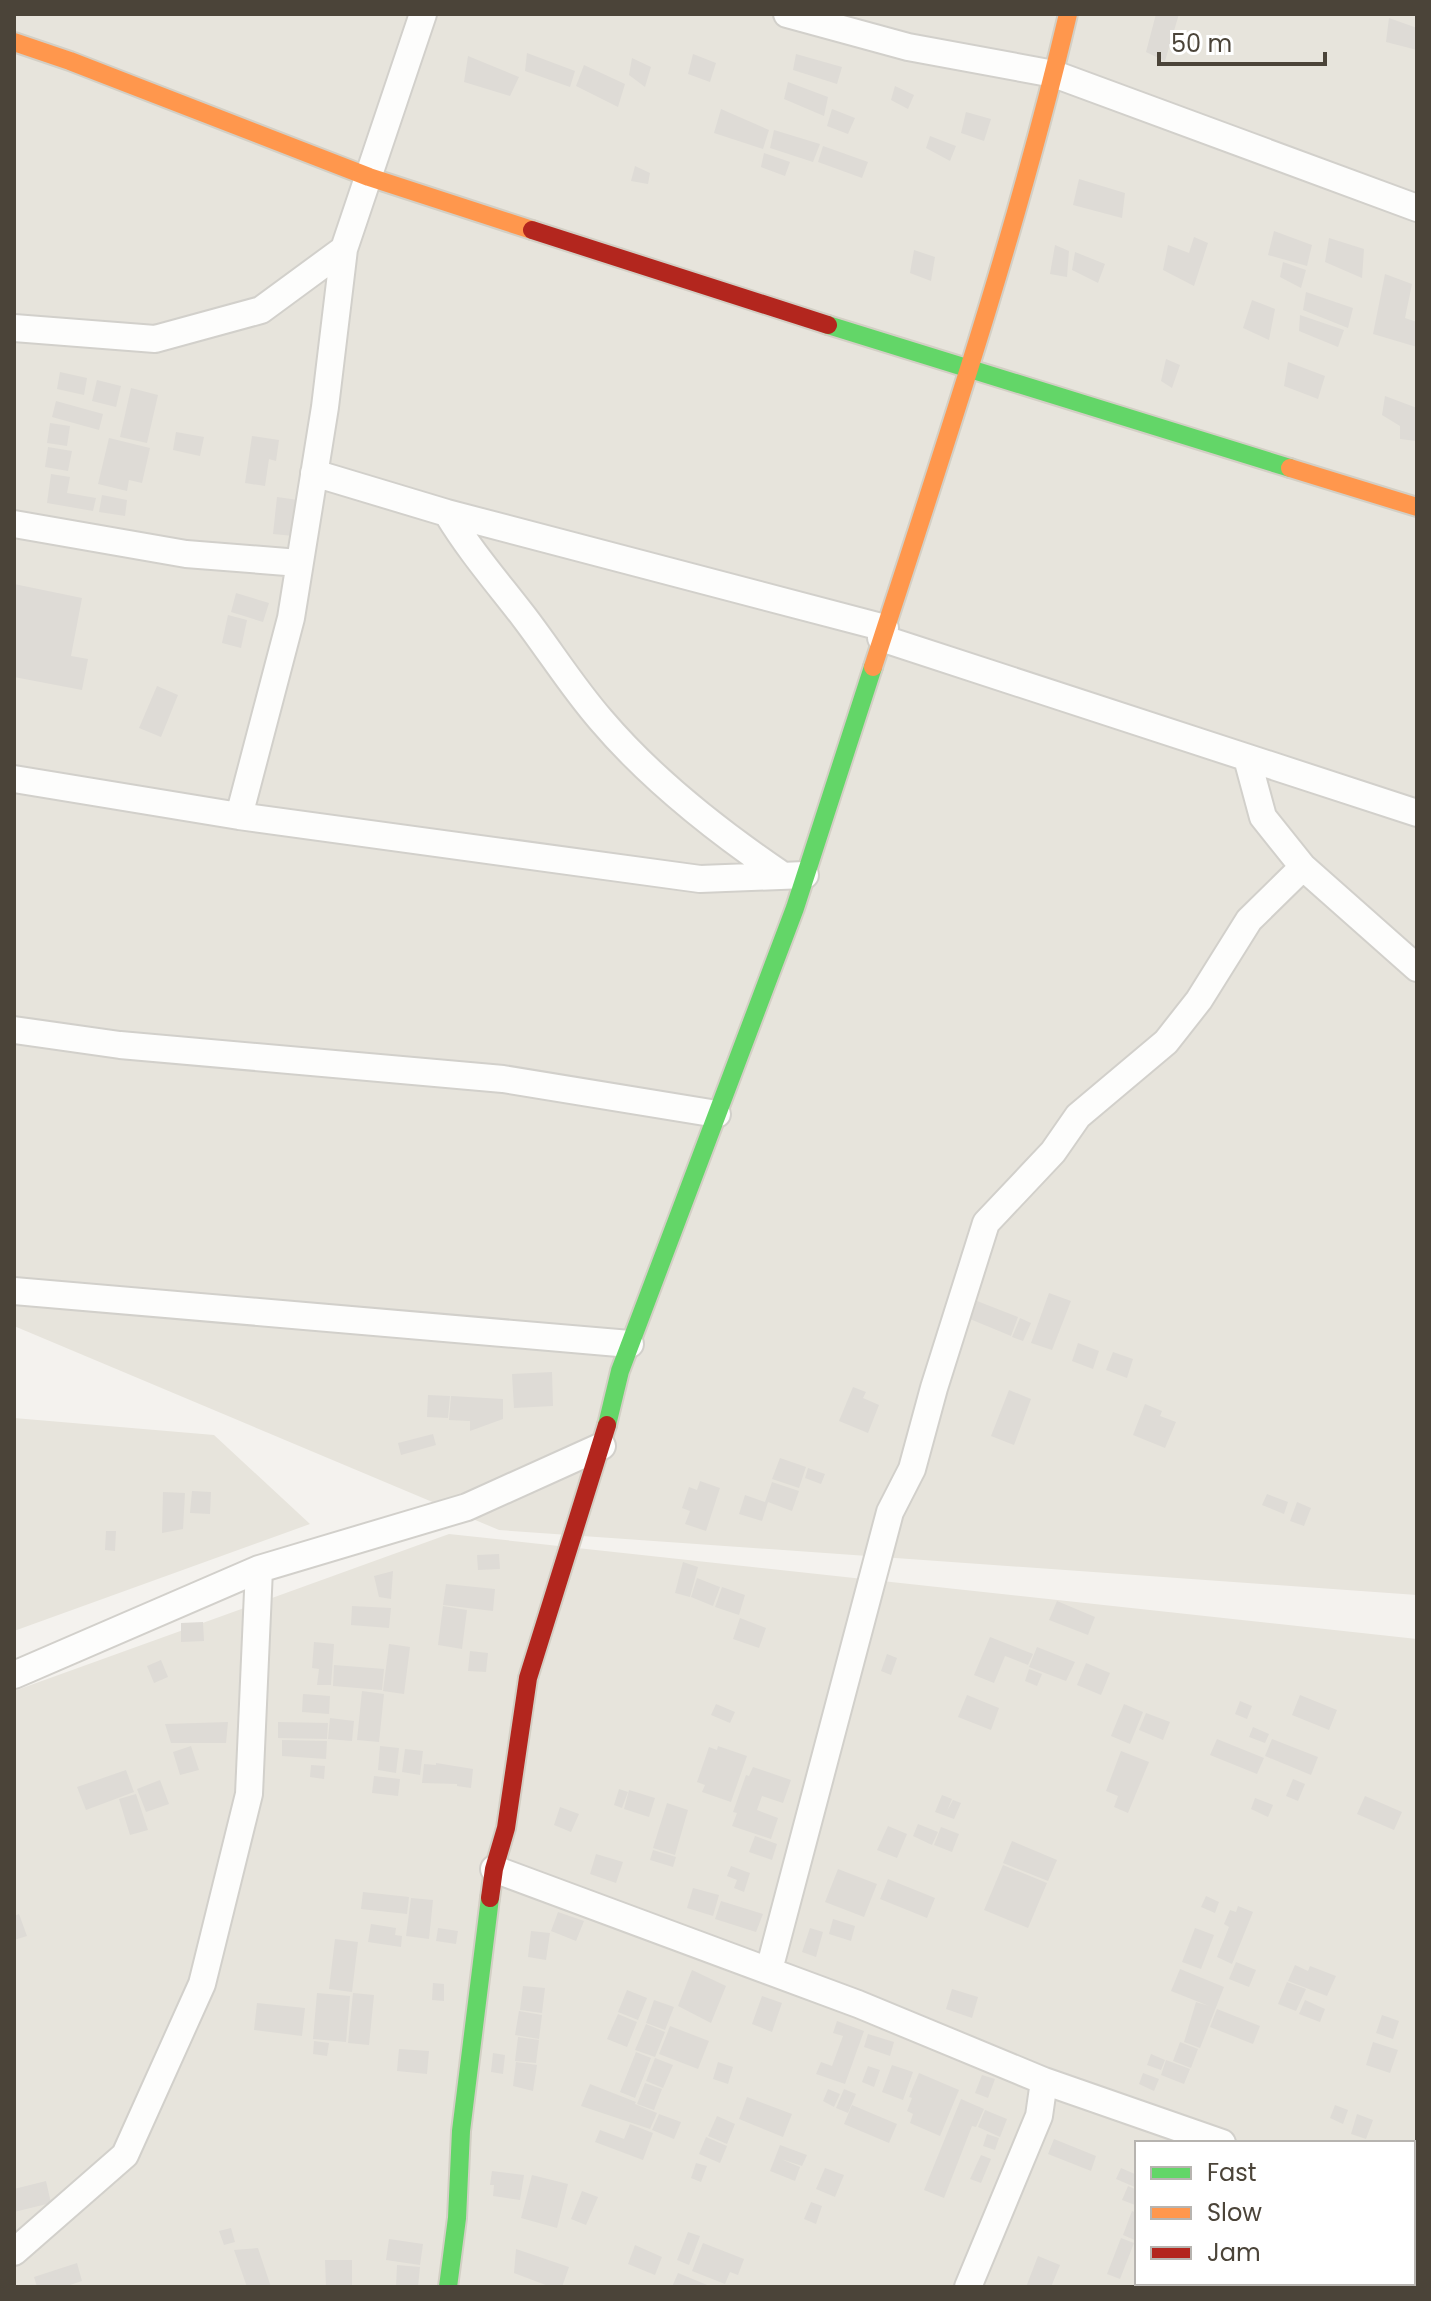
<svg xmlns="http://www.w3.org/2000/svg" width="1431" height="2301" font-family="Poppins,sans-serif">
	<rect width="100%" height="100%" fill="#f4f2ee"/>
	<path fill="#e7e4dc" fill-rule="evenodd" d="M14,14H1417V1595L499,1530L14,1326Z
		M14,1418L214,1435L310,1524L14,1631Z
		M449,1534L1417,1639V2287H14V1691ZM1137,2143H1413V2283H1137Z"/>
	<path fill="#dedbd6" d="M1156,14H1179L1165,61L1146,52Z
		M1389,18L1417,28V50L1386,42Z
		M527,53L575,71L570,87L525,71Z
		M693,54L716,63L710,82L688,74Z
		M796,54L842,67L837,84L793,70Z
		M468,56L519,77L510,96L464,82Z
		M632,58L651,67L645,87L629,75Z
		M584,65L625,84L618,107L576,86Z
		M788,82L828,97L824,116L784,99Z
		M895,86L914,95L908,109L891,100Z
		M721,109L769,130L763,149L714,133Z
		M832,109L855,118L848,134L827,126Z
		M966,112L991,119L984,141L961,133Z
		M774,130L820,144L813,162L770,148Z
		M930,136L956,146L950,161L926,148Z
		M823,146L868,162L862,178L818,162Z
		M764,153L790,162L785,176L761,167Z
		M635,166L650,173L648,184L631,181Z
		M1079,179L1125,193L1122,218L1073,205Z
		M1274,231L1312,245L1307,266L1268,255Z
		M1194,237L1208,243L1194,286L1163,270L1168,245L1189,253Z
		M1329,238L1364,249L1362,278L1325,262Z
		M1055,245L1069,251L1067,277L1050,274Z
		M914,250L935,257L931,281L910,273Z
		M1075,252L1105,264L1098,283L1072,270Z
		M1283,262L1306,270L1301,288L1280,277Z
		M1385,274L1412,284L1405,318L1417,322V347L1373,334Z
		M1306,292L1353,308L1348,328L1303,310Z
		M1252,300L1275,309L1269,340L1243,328Z
		M1300,315L1344,330L1338,347L1299,331Z
		M1166,359L1180,365L1172,388L1161,381Z
		M1288,362L1325,376L1318,399L1284,386Z
		M60,372L87,378L84,395L57,389Z
		M97,380L121,386L116,407L92,401Z
		M131,388L158,395L147,443L120,437Z
		M1385,396L1417,408L1416,441L1400,439V426L1382,415Z
		M56,401L103,414L99,430L52,417Z
		M50,423L70,426L67,446L47,443Z
		M176,432L204,437L200,456L173,450Z
		M252,436L279,440L276,461L269,459L265,486L245,483Z
		M109,438L150,448L142,483L129,480L127,491L98,484Z
		M48,447L72,451L68,471L45,467Z
		M51,474L70,477L67,493L96,498L93,511L47,503Z
		M102,495L127,500L125,516L99,512Z
		M277,497L298,500L294,536L273,534Z
		M14,584L82,598L71,656L88,659L82,690L14,677Z
		M236,593L269,603L263,622L231,612Z
		M228,615L247,620L241,648L222,643Z
		M157,686L178,695L161,737L139,728Z
		M1049,1293L1071,1301L1052,1350L1031,1343Z
		M977,1301L1018,1317L1011,1336L970,1319Z
		M1020,1318L1031,1323L1023,1341L1012,1337Z
		M1078,1343L1099,1351L1093,1369L1072,1361Z
		M1113,1352L1133,1359L1127,1378L1106,1370Z
		M552,1372L553,1406L514,1408L512,1374Z
		M853,1387L866,1392L863,1398L879,1405L868,1433L839,1421Z
		M1009,1390L1031,1399L1014,1445L991,1436Z
		M428,1395L450,1396L448,1418L427,1417Z
		M451,1396L503,1399V1419L470,1431V1421L449,1420Z
		M1145,1404L1162,1411L1160,1416L1176,1422L1165,1448L1133,1435Z
		M433,1434L436,1445L401,1455L398,1443Z
		M780,1458L806,1467L799,1488L772,1479Z
		M808,1468L825,1474L821,1484L805,1478Z
		M700,1481L720,1488L706,1531L685,1524L690,1511L682,1508L689,1487L697,1490Z
		M772,1482L799,1491L792,1511L768,1502L762,1521L739,1514L745,1495L765,1502Z
		M192,1491L211,1492L210,1514L190,1513Z
		M163,1492L185,1493L183,1529L162,1533Z
		M1267,1494L1288,1502L1284,1514L1262,1505Z
		M1297,1502L1311,1508L1304,1526L1290,1521Z
		M106,1531H116L115,1551L105,1550Z
		M499,1554L500,1569L478,1570L477,1555Z
		M683,1562L698,1567L690,1597L675,1593Z
		M393,1571L391,1599L379,1597L374,1576Z
		M697,1578L720,1587L713,1606L691,1597Z
		M446,1584L495,1589L493,1611L443,1605Z
		M722,1587L745,1595L739,1615L715,1607Z
		M1057,1601L1095,1617L1088,1635L1049,1620Z
		M352,1606L391,1608L389,1628L351,1625Z
		M443,1606L467,1610L462,1649L438,1645Z
		M740,1618L766,1628L759,1648L733,1639Z
		M203,1622L204,1641L181,1642V1623Z
		M990,1637L1033,1654L1028,1665L1005,1656L994,1683L974,1675Z
		M314,1642L334,1644L331,1685H317L319,1669L312,1668Z
		M389,1644L410,1647L404,1694L383,1691Z
		M1037,1647L1075,1662L1066,1681L1029,1667Z
		M470,1651L488,1653L486,1672L468,1671Z
		M887,1654L897,1658L891,1675L881,1671Z
		M161,1660L168,1677L154,1683L147,1666Z
		M1086,1663L1110,1673L1101,1695L1077,1685Z
		M334,1665L384,1669L382,1690L333,1686Z
		M1029,1669L1042,1674L1037,1686L1025,1681Z
		M362,1691L384,1694L379,1742L357,1740Z
		M303,1694L330,1696L329,1714L302,1712Z
		M967,1695L999,1708L991,1730L958,1717Z
		M1300,1695L1337,1710L1329,1730L1292,1715Z
		M1240,1701L1252,1706L1247,1719L1235,1714Z
		M716,1704L735,1712L730,1723L711,1715Z
		M1124,1704L1143,1712L1130,1744L1111,1736Z
		M1146,1713L1170,1722L1163,1740L1139,1730Z
		M330,1718L354,1721L352,1741L328,1739Z
		M228,1722L226,1743H171L165,1724Z
		M278,1722L328,1723L327,1739L278,1738Z
		M1253,1727L1269,1734L1265,1743L1249,1737Z
		M1217,1739L1264,1758L1257,1774L1210,1755Z
		M1272,1739L1318,1757L1311,1775L1265,1756Z
		M282,1740L327,1741L326,1759L282,1756Z
		M191,1746L199,1770L180,1775L173,1752Z
		M380,1746L399,1748L396,1773L378,1770Z
		M718,1746L747,1756L731,1802L702,1792L705,1785L697,1782L709,1747L717,1750Z
		M405,1749L423,1751L420,1775L402,1772Z
		M1121,1751L1149,1762L1128,1813L1114,1807L1118,1796L1106,1791Z
		M436,1763L473,1769L471,1788L457,1786V1784L422,1783L424,1764L436,1765Z
		M311,1765L325,1766L324,1779L310,1777Z
		M753,1767L791,1780L783,1803L762,1796L757,1810L778,1818L771,1839L732,1826L737,1813L733,1812L746,1775L749,1776Z
		M126,1770L134,1792L86,1810L77,1787Z
		M374,1776L400,1779L398,1796L372,1793Z
		M1293,1779L1305,1784L1298,1801L1286,1796Z
		M160,1780L169,1804L146,1812L137,1789Z
		M619,1789L628,1792L622,1808L614,1805Z
		M629,1790L655,1798L649,1817L624,1809Z
		M136,1794L148,1830L130,1835L119,1799Z
		M942,1795L952,1799L947,1811L953,1800L961,1803L954,1819L935,1812Z
		M1365,1796L1402,1812L1394,1830L1357,1814Z
		M1255,1798L1273,1805L1268,1817L1251,1809Z
		M667,1803L688,1810L675,1855L653,1848Z
		M560,1807L579,1814L571,1832L554,1825Z
		M918,1824L938,1832L932,1845L913,1836Z
		M888,1826L907,1834L897,1858L877,1850Z
		M941,1827L959,1834L952,1852L934,1845Z
		M755,1836L777,1844L772,1860L749,1852Z
		M1012,1841L1057,1860L1048,1881L1003,1863Z
		M653,1850L676,1857L673,1867L650,1860Z
		M596,1854L623,1862L616,1883L590,1874Z
		M1003,1865L1047,1883L1028,1928L984,1910Z
		M731,1866L750,1873L744,1892L734,1888L737,1880L727,1876Z
		M838,1869L877,1884L864,1917L825,1902Z
		M888,1879L935,1898L927,1918L880,1899Z
		M693,1888L719,1895L713,1916L687,1908Z
		M363,1892L409,1897L407,1914L361,1909Z
		M1206,1896L1219,1902L1215,1913L1201,1907Z
		M411,1898L433,1900L429,1939L406,1936Z
		M721,1901L763,1914L756,1932L715,1919Z
		M1238,1906L1253,1912L1232,1964L1217,1957L1229,1927L1224,1924L1230,1910L1236,1912Z
		M558,1912L584,1921L576,1941L551,1931Z
		M19,1914L27,1936L14,1940V1916Z
		M833,1919L855,1926L851,1941L829,1934Z
		M371,1924L396,1928L395,1935L402,1936L401,1947L368,1942Z
		M438,1928L458,1931L456,1944L436,1941Z
		M810,1928L823,1932L816,1957L802,1952Z
		M1195,1928L1214,1935L1201,1969L1182,1962Z
		M531,1931L550,1933L546,1960L528,1957Z
		M335,1939L358,1942L352,1992L329,1989Z
		M1236,1962L1256,1970L1249,1987L1229,1979Z
		M1295,1965L1308,1971L1310,1966L1336,1976L1327,1996L1288,1981Z
		M1180,1969L1224,1987L1200,2048L1184,2042L1196,2002L1209,2006L1171,1991Z
		M692,1970L726,1986L711,2023L678,2006Z
		M1287,1982L1306,1989L1296,2011L1278,2004Z
		M433,1983L444,1984V2001L432,2000Z
		M523,1986L545,1988L542,2013L520,2010Z
		M952,1989L978,1997L972,2018L946,2009Z
		M627,1990L647,1998L638,2020L618,2012Z
		M317,1993L350,1996L346,2042L313,2039Z
		M353,1993L374,1995L369,2045L348,2043Z
		M762,1996L782,2003L772,2032L752,2024Z
		M654,2000L674,2007L665,2030L646,2023Z
		M1305,2000L1325,2009L1320,2022L1299,2014Z
		M257,2003L305,2008L302,2036L254,2030Z
		M1217,2009L1260,2026L1253,2044L1210,2027Z
		M519,2011L542,2015L539,2039L515,2035Z
		M618,2014L637,2022L627,2047L607,2039Z
		M1382,2015L1399,2021L1393,2039L1376,2033Z
		M837,2021L864,2031L845,2084L816,2074L821,2062L832,2066L843,2036L833,2033Z
		M646,2024L665,2032L655,2057L635,2050Z
		M670,2026L709,2041L698,2069L659,2054Z
		M868,2034L894,2042L890,2056L864,2047Z
		M518,2037L539,2040L536,2063L515,2061Z
		M314,2041L329,2043L327,2056L313,2054Z
		M1180,2042L1198,2049L1191,2068L1173,2061Z
		M1373,2042L1398,2050L1390,2073L1366,2065Z
		M399,2049L429,2051L427,2074L397,2071Z
		M636,2052L651,2058L635,2098L620,2092Z
		M493,2053L505,2055L503,2074L491,2072Z
		M1151,2054L1165,2060L1161,2070L1147,2065Z
		M655,2058L673,2065L663,2088L646,2081Z
		M1166,2060L1190,2069L1184,2084L1161,2075Z
		M516,2062L537,2065L533,2091L513,2086Z
		M718,2062L733,2067L728,2084L713,2079Z
		M892,2065L913,2072L903,2100L882,2092Z
		M868,2066L880,2070L874,2087L862,2082Z
		M919,2073L959,2090L940,2136L910,2123L913,2114L907,2111L912,2098L909,2097Z
		M1143,2073L1159,2079L1154,2091L1139,2084Z
		M982,2075L995,2079L988,2098L975,2093Z
		M645,2083L662,2089L654,2110L637,2104Z
		M590,2084L636,2102L635,2104L657,2113L650,2129L581,2106Z
		M828,2089L840,2094L834,2107L823,2101Z
		M844,2089L856,2094L848,2113L836,2108Z
		M747,2097L792,2114L783,2137L739,2119Z
		M961,2099L984,2109L976,2127L972,2126L944,2198L924,2190Z
		M852,2105L897,2124L889,2143L844,2124Z
		M1335,2105L1348,2110L1343,2124L1330,2118Z
		M985,2110L1007,2119L1000,2137L978,2127Z
		M659,2114L681,2122L674,2139L652,2130Z
		M1357,2114L1373,2120L1366,2139L1351,2134Z
		M717,2116L735,2124L727,2144L708,2136Z
		M630,2124L653,2133L643,2160L595,2142L600,2130L624,2139Z
		M987,2134L999,2138L995,2150L983,2146Z
		M706,2137L727,2146L720,2163L699,2154Z
		M1054,2139L1096,2156L1091,2171L1048,2154Z
		M780,2145L807,2155L802,2166L781,2159L800,2167L795,2181L770,2171Z
		M981,2155L991,2159L981,2183L970,2179Z
		M696,2163L707,2166L701,2182L691,2178Z
		M825,2168L844,2175L835,2197L816,2189Z
		M1121,2168L1137,2175V2188L1116,2179Z
		M492,2171L524,2175L520,2200L493,2196L494,2185H490Z
		M532,2175L568,2184L557,2228L521,2218Z
		M46,2181L51,2203L14,2212V2189Z
		M1128,2186L1137,2190L1135,2205L1122,2200Z
		M582,2191L598,2197L586,2225L571,2219Z
		M811,2202L822,2206L816,2224L804,2219Z
		M1132,2211L1137,2213V2241L1123,2235Z
		M231,2228L235,2242L224,2245L219,2231Z
		M688,2232L700,2236L689,2265L677,2260Z
		M1121,2238L1134,2243L1120,2279L1107,2274Z
		M389,2239L423,2244L420,2265L386,2260Z
		M703,2243L744,2259L738,2275L730,2272L725,2284L692,2271Z
		M635,2245L662,2257L655,2275L628,2264Z
		M258,2248L271,2287H247L234,2250Z
		M516,2249L569,2267L562,2287H551L514,2273Z
		M1038,2256L1060,2265L1051,2287H1026Z
		M325,2260H352V2287H326Z
		M77,2263L82,2281L64,2287H37L34,2277Z
		M397,2265L420,2267L418,2287H396Z
		M678,2273L712,2287H672Z"/>
	<g fill="none" stroke-linecap="round" stroke-linejoin="round">
		<defs>
			<path id="street" d="M787,14L908,47L1054,74L1417,208
				M14,328L155,339L261,310L344,249
				M314,473L447,513L885,628
				M447,513C470,551 497,582 524,617C550,651 573,688 601,720C652,780 717,831 782,875
				M14,524L186,554L299,563
				M881,638L1417,813
				M1247,758L1263,817L1303,867L1417,968
				M14,779L239,816L700,879L805,875
				M239,816L291,618L325,407L344,249L423,14
				M14,1030L120,1045L503,1079L717,1114
				M14,1291L630,1344
				M14,1675L259,1569L467,1507L602,1446
				M494,1869L858,2004L1044,2081L1039,2116L968,2287
				M769,1970L890,1512L912,1469L934,1388L986,1223L1053,1152L1078,1116L1166,1042L1199,1000L1249,920L1303,867
				M1044,2081L1222,2143
				M1413,2210L1417,2211
				M14,2252L125,2155L202,1984L249,1794L259,1569"/>
			<path id="fast" d="M828,325L1290,468
				M607,1425L620,1371L795,908L873,667
				M448,2287L457,2218L461,2131L490,1898"/>
			<path id="slow" d="M14,42L70,61L369,177L532,230
				M1290,468L1417,507
				M873,667C943,451 1016,235 1068,14"/>
			<path id="jam" d="M532,230L828,325
				M490,1898L494,1869L506,1828L528,1678L607,1425"/>
		</defs>
		<use href="#street" stroke="#d2d0cb" stroke-width="30"/>
		<use href="#fast" stroke="#d3cfc5" stroke-width="22"/>
		<use href="#slow" stroke="#d3cfc5" stroke-width="22"/>
		<use href="#jam" stroke="#d3cfc5" stroke-width="22"/>
		<use href="#street" stroke="#fdfdfc" stroke-width="26"/>
		<use href="#fast" stroke="#63d668" stroke-width="18"/>
		<use href="#slow" stroke="#ff974d" stroke-width="18"/>
		<use href="#jam" stroke="#b3261e" stroke-width="18"/>
	</g>
	<rect width="1431" height="2301" fill="none" stroke="#4b4439" stroke-width="32"/>
	<rect x="1135" y="2141" width="280" height="144" fill="#ffffff" stroke="#b7b4b0" stroke-width="2"/>
	<rect x="1151" y="2167" width="40" height="12" fill="#63d668" stroke="#b7b4b0" stroke-width="2"/>
	<text x="1207" y="2181" font-size="24" fill="#4b4439">Fast</text>
	<rect x="1151" y="2207" width="40" height="12" fill="#ff974d" stroke="#b7b4b0" stroke-width="2"/>
	<text x="1207" y="2221" font-size="24" fill="#4b4439">Slow</text>
	<rect x="1151" y="2247" width="40" height="12" fill="#b3261e" stroke="#b7b4b0" stroke-width="2"/>
	<text x="1207" y="2261" font-size="24" fill="#4b4439">Jam</text>
	<path d="M1159 52v12h166v-12" fill="none" stroke="#4b4439" stroke-width="4"/>
	<text x="1171" y="52" font-size="24" fill="#4b4439" stroke="#ffffff" stroke-width="6" paint-order="stroke">50 m</text>
</svg>
